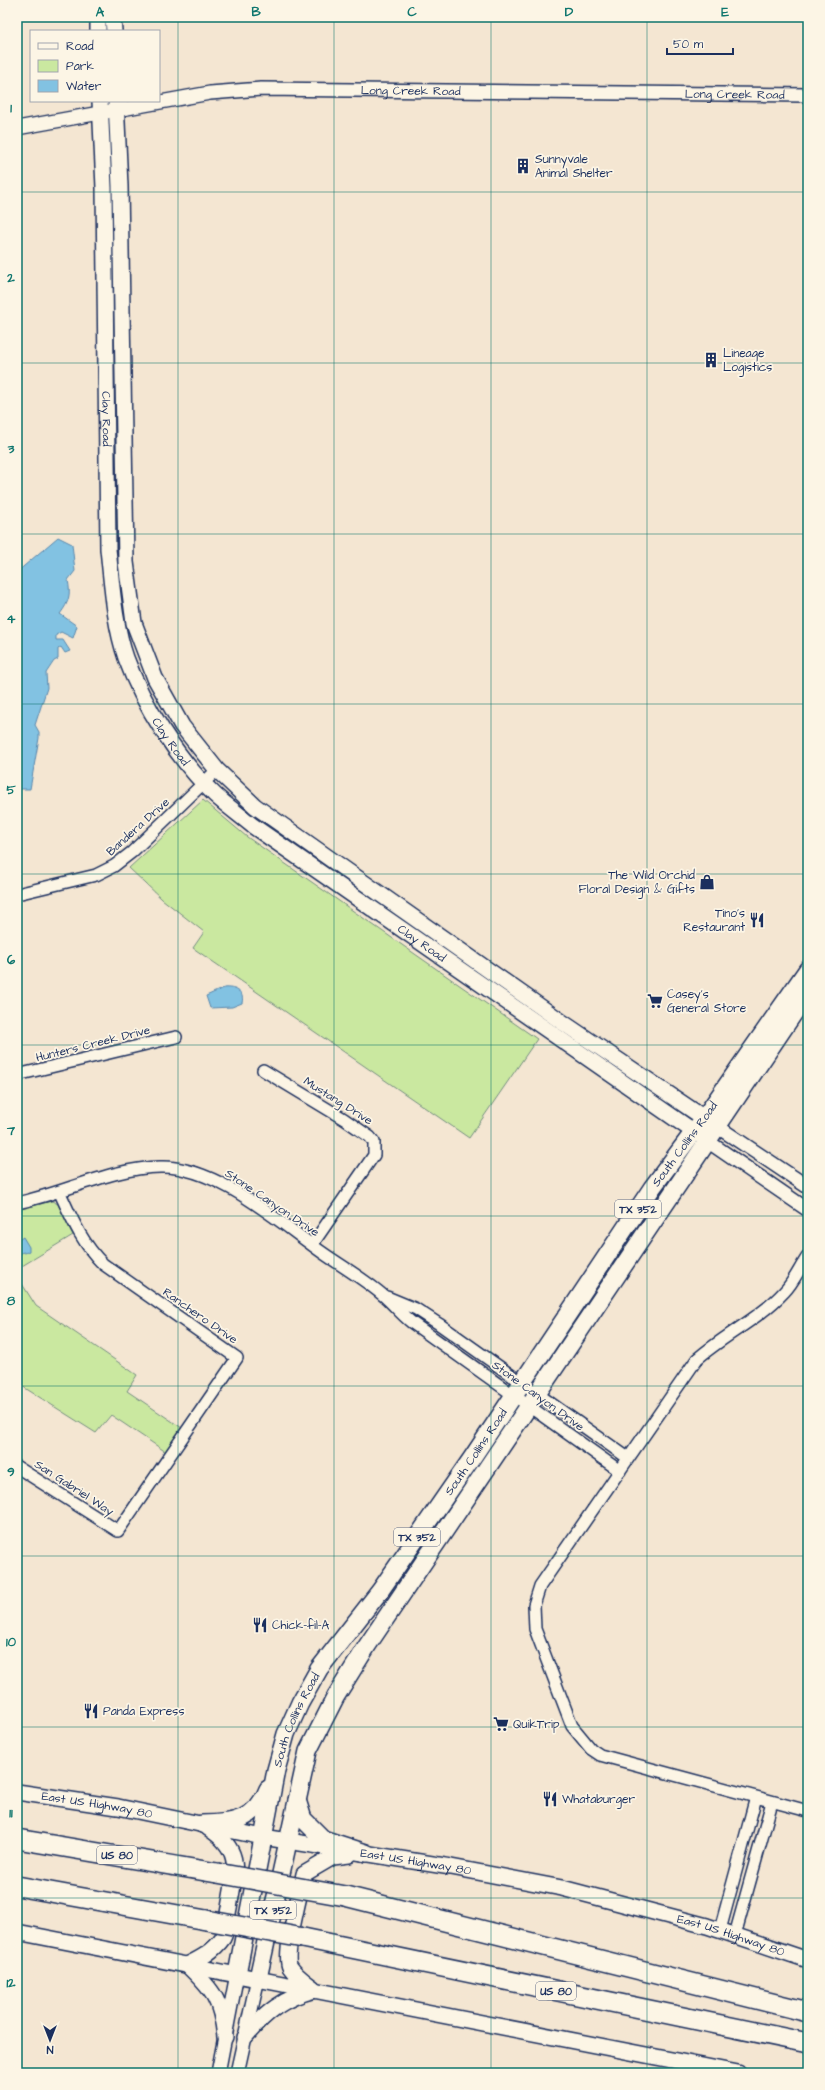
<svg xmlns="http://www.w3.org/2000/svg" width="825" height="2090" font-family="'Architects Daughter',sans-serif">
	<rect width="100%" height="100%" fill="#f4e6d2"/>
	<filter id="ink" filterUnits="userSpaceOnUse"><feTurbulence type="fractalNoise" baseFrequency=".025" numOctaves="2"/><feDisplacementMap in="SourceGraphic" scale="8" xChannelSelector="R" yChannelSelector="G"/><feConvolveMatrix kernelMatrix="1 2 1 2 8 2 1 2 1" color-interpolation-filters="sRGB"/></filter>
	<g filter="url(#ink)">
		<path fill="#cae8a0" stroke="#728c7f" d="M203,800L247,837L537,1039L469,1138L193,948L204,932L162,899L129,868Z
			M52,1201L58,1204L73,1235L17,1269V1210Z
			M17,1276L36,1306L137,1375L127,1391L182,1428L166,1452L111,1415L96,1433L17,1383Z"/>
		<path fill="#82c2e2" stroke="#5987ad" d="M58,537L72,544L75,571L68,580C71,595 69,602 60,614L77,626L73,638L61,632L56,635V640H63L70,651L65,653L61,647L58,649V659L54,661L46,673L47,688L35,725L39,732V738L30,789H17V572Z
			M224,988C234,987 245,991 242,1003L232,1007L210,1008L206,996Z
			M23,1237L29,1247V1251L25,1253L23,1252L17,1256V1241Z"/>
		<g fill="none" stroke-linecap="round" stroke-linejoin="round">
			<defs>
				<path id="minor" d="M17,894L96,875L114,866L132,852L217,770
					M263,1070L344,1119L370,1137L374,1142V1155L312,1245
					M17,1075L176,1037
					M17,1203C65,1193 111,1168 160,1167C216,1165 279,1222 323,1253C343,1267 366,1280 385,1297C394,1305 401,1314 411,1322L620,1471
					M808,1256C800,1267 794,1282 784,1292C759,1319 724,1335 697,1359L540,1586L534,1605L535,1629L572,1726L591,1749L600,1755L808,1811
					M387,1297L416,1309L439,1324L628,1458
					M17,1467L118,1531L237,1358L103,1264C82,1243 72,1219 60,1193
					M720,1930L756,1797
					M735,1935L772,1802"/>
				<g id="tertiary">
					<path id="s1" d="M17,128L210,93L261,89L808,95"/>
					<path d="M709,1121L808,1187"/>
					<path d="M700,1136L808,1210"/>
					<path d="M218,2073L237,1974"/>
					<path d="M237,2073L258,1978"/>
				</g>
				<g id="secondary">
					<path d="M98,17V31"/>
					<path d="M113,17L114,31"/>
					<path id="s2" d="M100,101L104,188L108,549C112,585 114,623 126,658C143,705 178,760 215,795C227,806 241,816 253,826L693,1131"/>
					<path d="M116,101L120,186L126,562L134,623L155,678L182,726L217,770L255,806L562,1022L704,1118"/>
					<path id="s3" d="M17,1792L118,1807L263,1837L451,1867L562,1888L707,1926L808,1960"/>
					<path d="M17,1932L738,2073"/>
					<path d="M187,1965C201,1958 213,1952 223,1938C227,1931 227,1916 229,1908C235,1871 244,1851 208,1828"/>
					<path d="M187,1965C214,1991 221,2000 225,2037"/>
					<path d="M313,1988C305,1982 296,1976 290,1967C283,1955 301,1890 304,1874L333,1857L349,1855"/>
					<path d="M245,2037C266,2012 283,1998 315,1990"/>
				</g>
				<g id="primary">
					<path d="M297,1800L303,1819L323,1839L366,1853"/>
					<path d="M202,1824C233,1824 256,1820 268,1789"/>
					<path id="s4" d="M237,1974L276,1770L286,1734L300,1703L319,1669L380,1591L472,1458L652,1188L704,1118L808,969"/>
					<path d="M258,1978L308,1751L336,1696L367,1646L808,992"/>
				</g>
				<path id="motorway" d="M17,1839L217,1873
					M17,1886L206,1920
					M345,1896L808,2012
					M303,1938L808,2043"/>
			</defs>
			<use href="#minor" stroke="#1b2f5e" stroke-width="14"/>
			<use href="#tertiary" stroke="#1b2f5e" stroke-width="16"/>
			<use href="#secondary" stroke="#1b2f5e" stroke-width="18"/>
			<use href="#primary" stroke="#1b2f5e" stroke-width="20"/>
			<use href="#motorway" stroke="#1b2f5e" stroke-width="22"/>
			<use href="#minor" stroke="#fcf5e5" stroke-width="11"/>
			<use href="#tertiary" stroke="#fcf5e5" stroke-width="13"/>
			<use href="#secondary" stroke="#fcf5e5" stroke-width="15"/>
			<use href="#primary" stroke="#fcf5e5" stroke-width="17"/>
			<use href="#motorway" stroke="#fcf5e5" stroke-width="19"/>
			<defs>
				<path id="motorway-bridge" d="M217,1873L345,1896
					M206,1920L303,1938"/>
			</defs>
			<use href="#motorway-bridge" stroke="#1b2f5e" stroke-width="22" stroke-linecap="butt"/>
			<use href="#motorway-bridge" stroke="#fcf5e5" stroke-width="19"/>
		</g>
	</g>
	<path fill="none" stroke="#0f766e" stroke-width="1" stroke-opacity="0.55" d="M178,17V2073M334,17V2073M491,17V2073M647,17V2073M17,192H808M17,363H808M17,534H808M17,704H808M17,874H808M17,1045H808M17,1216H808M17,1386H808M17,1556H808M17,1727H808M17,1898H808"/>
	<defs>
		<symbol id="building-bare" viewBox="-9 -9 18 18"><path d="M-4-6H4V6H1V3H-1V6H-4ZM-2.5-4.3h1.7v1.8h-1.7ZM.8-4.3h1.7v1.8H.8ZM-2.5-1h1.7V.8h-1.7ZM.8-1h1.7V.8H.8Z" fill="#1b2f5e" stroke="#fcf5e5" stroke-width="2.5" paint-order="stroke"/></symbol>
		<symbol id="shop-bare" viewBox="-9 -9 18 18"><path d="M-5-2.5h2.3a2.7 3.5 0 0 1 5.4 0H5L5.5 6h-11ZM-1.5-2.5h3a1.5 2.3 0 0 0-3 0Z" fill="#1b2f5e" stroke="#fcf5e5" stroke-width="2.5" paint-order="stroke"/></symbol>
		<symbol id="restaurant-bare" viewBox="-9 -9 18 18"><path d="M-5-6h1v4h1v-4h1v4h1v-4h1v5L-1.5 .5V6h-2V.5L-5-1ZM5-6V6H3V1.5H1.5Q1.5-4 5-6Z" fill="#1b2f5e" stroke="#fcf5e5" stroke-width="2.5" paint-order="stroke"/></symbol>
		<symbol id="supermarket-bare" viewBox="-9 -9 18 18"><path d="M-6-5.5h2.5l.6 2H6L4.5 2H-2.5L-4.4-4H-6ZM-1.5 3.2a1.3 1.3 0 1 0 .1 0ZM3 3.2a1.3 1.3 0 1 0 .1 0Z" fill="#1b2f5e" stroke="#fcf5e5" stroke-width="2.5" paint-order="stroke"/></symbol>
	</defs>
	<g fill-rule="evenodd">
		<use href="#building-bare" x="512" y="155" width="22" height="22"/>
		<use href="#building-bare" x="700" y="349" width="22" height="22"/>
		<use href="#shop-bare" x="696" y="871" width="22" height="22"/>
		<use href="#restaurant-bare" x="746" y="909" width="22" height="22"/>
		<use href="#supermarket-bare" x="644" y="990" width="22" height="22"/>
		<use href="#restaurant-bare" x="249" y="1614" width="22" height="22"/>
		<use href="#restaurant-bare" x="80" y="1700" width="22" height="22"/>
		<use href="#supermarket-bare" x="490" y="1713" width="22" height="22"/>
		<use href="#restaurant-bare" x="539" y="1788" width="22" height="22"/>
	</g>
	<g text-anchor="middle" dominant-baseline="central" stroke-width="3.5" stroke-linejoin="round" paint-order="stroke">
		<g fill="#fcf5e5" stroke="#5e6a86" stroke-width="1">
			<rect x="615" y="1200" width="46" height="18" rx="3"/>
			<rect x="394" y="1528" width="46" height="18" rx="3"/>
			<rect x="97" y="1846" width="40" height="18" rx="3"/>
			<rect x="250" y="1901" width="46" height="18" rx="3"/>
			<rect x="536" y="1982" width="40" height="18" rx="3"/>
		</g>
		<g font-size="11" font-weight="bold" fill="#1b2f5e">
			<text x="638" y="1209">TX 352</text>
			<text x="417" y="1537">TX 352</text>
			<text x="117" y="1855">US 80</text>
			<text x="273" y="1910">TX 352</text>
			<text x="556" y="1991">US 80</text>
		</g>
		<g font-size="12" fill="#1b2f5e" stroke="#fcf5e5">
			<text stroke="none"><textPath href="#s1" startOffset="397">Long Creek Road</textPath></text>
			<text stroke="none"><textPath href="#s1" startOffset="721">Long Creek Road</textPath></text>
			<text stroke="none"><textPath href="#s2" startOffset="318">Clay Road</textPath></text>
			<text stroke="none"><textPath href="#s2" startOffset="654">Clay Road</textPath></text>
			<text transform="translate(138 827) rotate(-42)">Bandera Drive</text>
			<text stroke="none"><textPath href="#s2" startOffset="978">Clay Road</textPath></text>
			<text transform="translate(93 1044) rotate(-14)">Hunters Creek Drive</text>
			<text transform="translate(338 1101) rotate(32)">Mustang Drive</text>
			<text stroke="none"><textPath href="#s4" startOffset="958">South Collins Road</textPath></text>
			<text transform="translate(272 1203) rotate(34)">Stone Canyon Drive</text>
			<text transform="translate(200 1316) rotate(35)">Ranchero Drive</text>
			<text transform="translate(538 1396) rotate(36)">Stone Canyon Drive</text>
			<text stroke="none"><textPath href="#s4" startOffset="586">South Collins Road</textPath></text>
			<text transform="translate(74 1488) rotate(33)">San Gabriel Way</text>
			<text stroke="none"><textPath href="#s4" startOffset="262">South Collins Road</textPath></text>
			<text stroke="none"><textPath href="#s3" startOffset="81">East US Highway 80</textPath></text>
			<text stroke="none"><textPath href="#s3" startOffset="405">East US Highway 80</textPath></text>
			<text stroke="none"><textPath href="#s3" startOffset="729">East US Highway 80</textPath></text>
		</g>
		<g font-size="12" fill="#1b2f5e" stroke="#fcf5e5" text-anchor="start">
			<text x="535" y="159">Sunnyvale<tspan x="535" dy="14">Animal Shelter</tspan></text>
			<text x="723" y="353">Lineage<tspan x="723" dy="14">Logistics</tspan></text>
			<text x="695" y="875" text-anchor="end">The Wild Orchid<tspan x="695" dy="14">Floral Design &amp; Gifts</tspan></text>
			<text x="745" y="913" text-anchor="end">Tino's<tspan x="745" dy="14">Restaurant</tspan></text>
			<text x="667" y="994">Casey's<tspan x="667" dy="14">General Store</tspan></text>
			<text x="272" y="1625">Chick-fil-A</text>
			<text x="103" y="1711">Panda Express</text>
			<text x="513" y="1724">QuikTrip</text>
			<text x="562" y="1799">Whataburger</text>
		</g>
	</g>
	<rect width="825" height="2090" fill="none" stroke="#fcf5e5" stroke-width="44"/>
	<rect x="30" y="30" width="130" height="72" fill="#fcf5e5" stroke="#a2a6af"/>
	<rect x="38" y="43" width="20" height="6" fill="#fcf5e5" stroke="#a2a6af"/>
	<text x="66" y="50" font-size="12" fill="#1b2f5e">Road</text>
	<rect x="38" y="60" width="20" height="12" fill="#cae8a0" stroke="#a2a6af"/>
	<text x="66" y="70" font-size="12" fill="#1b2f5e">Park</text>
	<rect x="38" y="80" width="20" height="12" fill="#82c2e2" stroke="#a2a6af"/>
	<text x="66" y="90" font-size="12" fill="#1b2f5e">Water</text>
	<g transform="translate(50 2040) rotate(180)" stroke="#fcf5e5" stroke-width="3" paint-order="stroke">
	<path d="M0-3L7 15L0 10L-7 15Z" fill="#1b2f5e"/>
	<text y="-6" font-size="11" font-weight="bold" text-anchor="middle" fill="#1b2f5e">N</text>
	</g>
	<path d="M667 48v6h66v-6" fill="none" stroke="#1b2f5e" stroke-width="2"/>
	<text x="673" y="48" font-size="12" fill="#1b2f5e" stroke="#fcf5e5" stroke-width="3" paint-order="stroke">50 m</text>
	<rect x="22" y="22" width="781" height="2046" fill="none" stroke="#0f766e" stroke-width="1.5"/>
	<g font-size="13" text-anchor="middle" font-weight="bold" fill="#0f766e">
		<text x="100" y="16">A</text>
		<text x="256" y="16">B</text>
		<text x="412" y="16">C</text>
		<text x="569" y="16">D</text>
		<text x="725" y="16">E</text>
		<text x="11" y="112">1</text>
		<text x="11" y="282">2</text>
		<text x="11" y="453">3</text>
		<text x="11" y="623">4</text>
		<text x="11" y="794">5</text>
		<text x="11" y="964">6</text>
		<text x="11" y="1135">7</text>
		<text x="11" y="1305">8</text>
		<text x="11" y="1476">9</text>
		<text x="11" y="1646">10</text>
		<text x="11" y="1817">11</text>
		<text x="11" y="1987">12</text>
	</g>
</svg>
